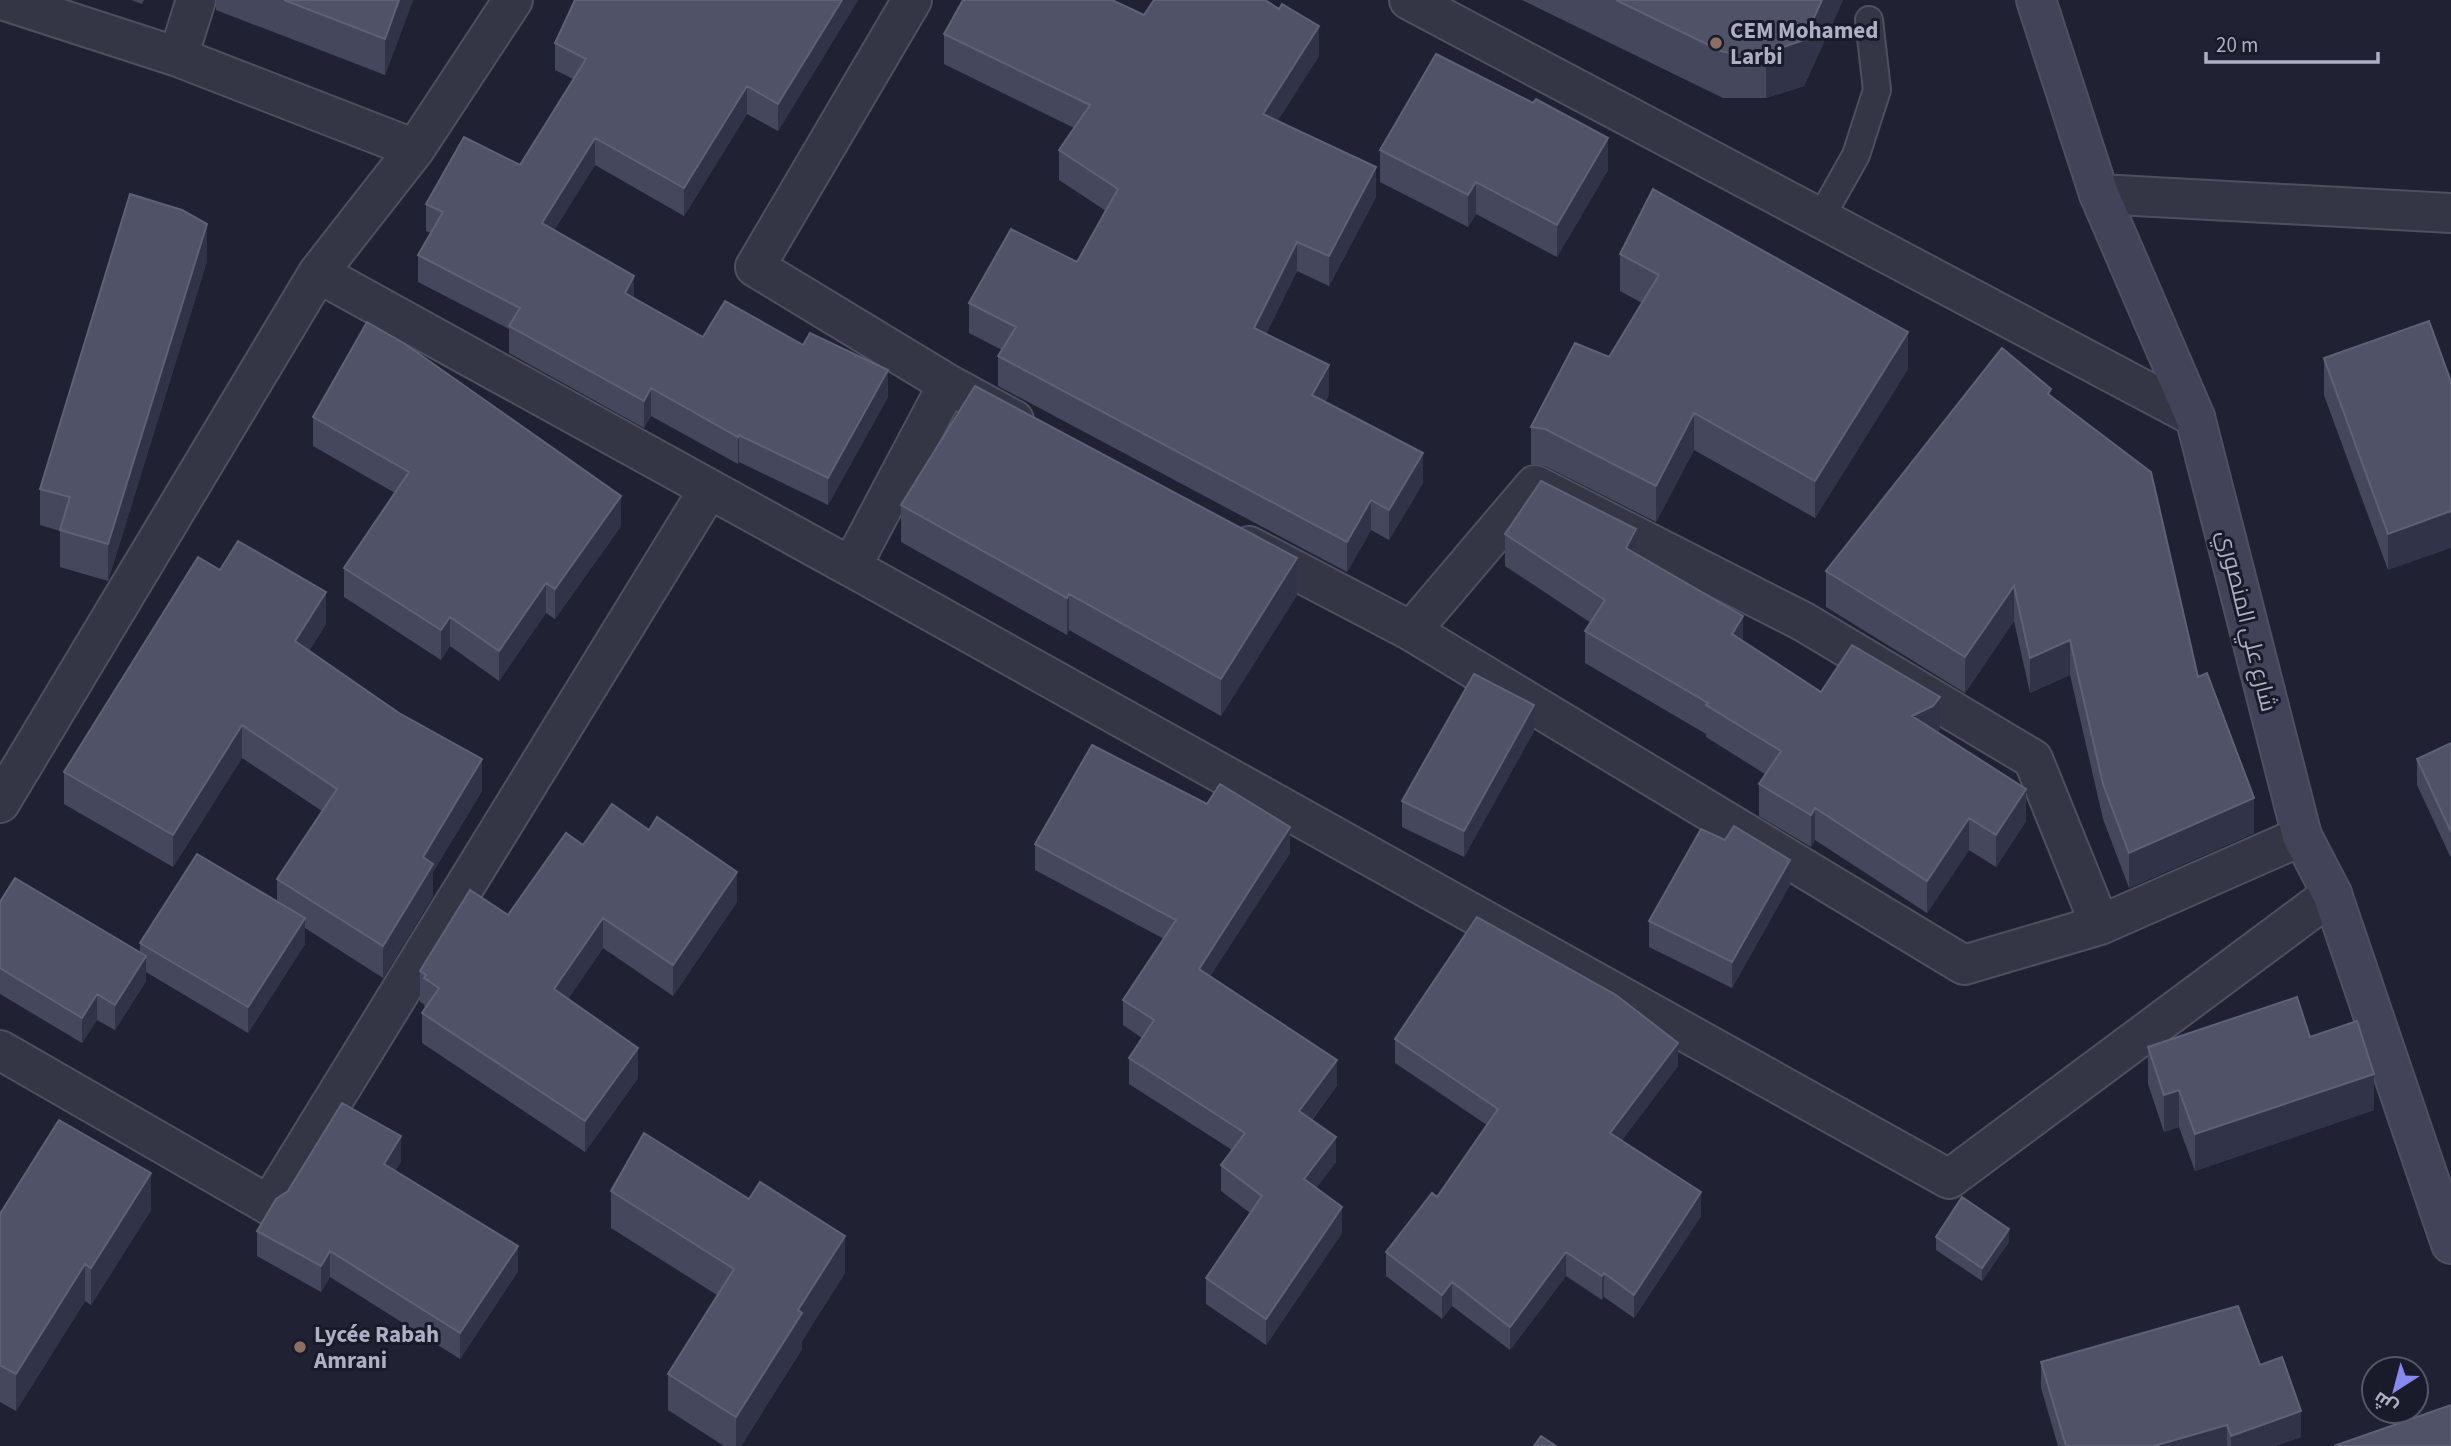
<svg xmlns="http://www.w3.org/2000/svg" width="2451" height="1446" font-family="'Source Sans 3',Cairo,sans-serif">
	<rect width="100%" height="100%" fill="#202234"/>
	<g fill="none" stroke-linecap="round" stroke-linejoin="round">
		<defs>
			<path id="service" d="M1820,219L1856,155L1877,90L1869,20"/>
			<path id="minor" d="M2,0L178,57L415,149L513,0
				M912,0L755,267L948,384L1014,420
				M1409,0L2195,417
				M178,57L196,0
				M2099,194L2451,213
				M318,273L851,567
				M948,384L851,567L1949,1179L2332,894
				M1249,546L1411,631L1964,965L2100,925L2302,836
				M1411,631L1535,485L1804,622L2033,759L2100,925
				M0,803L318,273L415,149
				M0,1050L269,1205L709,489"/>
			<path id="secondary" d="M2036,0L2099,194L2195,417L2302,836L2332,894L2451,1244"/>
		</defs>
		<use href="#service" stroke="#4e4f60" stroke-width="30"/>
		<use href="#minor" stroke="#4e4f60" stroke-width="42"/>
		<use href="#secondary" stroke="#4e4f60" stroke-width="42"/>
		<use href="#service" stroke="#343545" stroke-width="26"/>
		<use href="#minor" stroke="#343545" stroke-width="38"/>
		<use href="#secondary" stroke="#424358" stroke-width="38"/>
	</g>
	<path fill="#45475d" d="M131,0H144L142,4Z
		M216,0H413L385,75L216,10Z
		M858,0L778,131L747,114L684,216L595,165L554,230L634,298L703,337L888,397L828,505L739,462L738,464L651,416L644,428L509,353V329L418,282V255L431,233L426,231V204L520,165L573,79L555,70V43Z
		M1522,0H1843L1804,86L1766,98H1723Z
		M1144,15L1319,56L1277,121L1376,197L1329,286L1297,271L1266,334L1329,395L1325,402L1423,483L1389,540L1371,530L1347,572L998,386V356L1002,350L969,333V303L1077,262L1106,211L1059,180V150L1074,128L944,64V34Z
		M1380,150L1608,170L1557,257L1476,214L1468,227L1380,182Z
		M1620,254L1908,369L1815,518L1694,450L1656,522L1545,466L1531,464V427L1609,357L1642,303L1620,291Z
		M207,261L108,581L60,567V531L40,525V489Z
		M2429,321L2388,570L2324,395V358Z
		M2051,396L2198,677L2254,833L2129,888L2103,819L2070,675L2030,693L2014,621L1965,693L1826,607V571Z
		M313,417L621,526L555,619L546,613L499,681L450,646L441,660L344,597V568L395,493L313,446Z
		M901,505L1297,595L1221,716L1069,630L1067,635L901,542Z
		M1505,534L1636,554L1743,641L1821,692L1940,729L1937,732L2026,821L1996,867L1969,850L1927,913L1815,840L1811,847L1759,816V784L1765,774L1706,737V734L1585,663V631L1591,623L1505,566Z
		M220,570L326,624L309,651L482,791L433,872V896L383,978L305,928V944L248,1033L146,972V981L115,1030L97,1020L82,1043L0,994V902L140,952V943L277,901V879L322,811L242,758L173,867L64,804V772Z
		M1534,731L1464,857L1402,827V801Z
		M2451,743V858L2417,785V759Z
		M1035,844L1290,853L1210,976L1337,1086L1312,1120L1336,1162L1316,1188L1342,1233L1266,1345L1206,1304V1278L1250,1213L1221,1191V1165L1232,1150L1129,1084V1058L1142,1038L1123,1025V1000L1164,939L1035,870Z
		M1790,885L1732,988L1649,947V921Z
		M737,902L673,996L603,948L568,999L638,1078L585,1152L422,1043V1013L425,1009L424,1004L420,1002V971L508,915Z
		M2310,1037L2374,1110L2195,1171L2179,1127L2164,1132L2148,1084V1047Z
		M1395,1039L1678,1066L1622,1140L1701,1216L1634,1318L1604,1297L1602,1300L1566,1276L1510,1350L1452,1306L1442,1319L1386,1276V1252L1437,1197L1487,1125L1395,1063Z
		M401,1162L395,1171L518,1271L460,1359L330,1277L321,1292L257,1256V1231Z
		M611,1191L845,1273L802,1341V1349L741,1446H724L668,1410V1374L717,1295L611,1228Z
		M151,1210L91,1305L85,1301L16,1411L0,1402V1214Z
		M1936,1237L2009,1242L1982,1281L1936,1250Z
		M2041,1362L2301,1437L2275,1446H2058L2041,1388Z"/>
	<path fill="#313348" d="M399,0H413L385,75V39Z
		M842,0H858L778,131V104Z
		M1822,0H1843L1804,86L1766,98V53Z
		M1319,26V56L1263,144V114Z
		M747,86V114L684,216V188Z
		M595,138V165L542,250V223Z
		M1608,138V170L1557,257V225Z
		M1376,167V197L1329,286V256Z
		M1476,182V214L1468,227V195Z
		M207,224V261L108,581V544Z
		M1297,242V271L1254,358V328Z
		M634,276V303L625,293Z
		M1908,332V369L1815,518V481Z
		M1329,365V395L1312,425V395Z
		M888,370V397L828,505V478Z
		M651,388V416L644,428V401Z
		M1694,413V450L1656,522V486Z
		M739,435V462L738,464V437Z
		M1423,453V483L1389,540V510Z
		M621,496V526L555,619V589Z
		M1371,500V530L1347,572V542Z
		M2451,511V548L2388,570V534Z
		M1636,529V561L1626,548Z
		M1297,558V595L1221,716V679Z
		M546,583V613L499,681V651Z
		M2014,586V621L1965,693V657Z
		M326,592V624L295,673V641Z
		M1069,594V630L1067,635V598Z
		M1743,616V648L1732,634Z
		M450,617V646L441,660V630Z
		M2070,640V675L2030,693V658Z
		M1940,697V729L1933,738L1912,716Z
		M1534,705V731L1464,857V831Z
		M242,725V758L173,867V835Z
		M482,759V791L433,872V896L383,978V946L423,857Z
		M2026,789V821L1996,867V835Z
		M2254,798V833L2129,888V853Z
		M1815,808V840L1811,847V815Z
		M1969,818V850L1927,913V881Z
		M1290,827V853L1199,994V969Z
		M1790,860V885L1732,988V962Z
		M737,872V902L673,996V965Z
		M305,918V944L248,1033V1007Z
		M603,918V948L554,1019V989Z
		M146,956V981L115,1030V1005Z
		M97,994V1020L82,1043V1018Z
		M1678,1043V1066L1610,1156V1133Z
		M638,1048V1078L585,1152V1121Z
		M1337,1060V1086L1299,1136V1111Z
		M2374,1074V1110L2195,1171V1134Z
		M2179,1090V1127L2164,1132V1095Z
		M401,1136V1162L384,1189V1164Z
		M1336,1137V1162L1304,1204V1179Z
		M151,1173V1210L91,1305V1268Z
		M1701,1192V1216L1634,1318V1295Z
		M1342,1207V1233L1266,1345V1319Z
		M2009,1229V1242L1982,1281V1268Z
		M845,1236V1273L802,1341V1349L741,1446H736V1417L798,1310Z
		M518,1246V1271L460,1359V1333Z
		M330,1251V1277L321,1292V1266Z
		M1566,1252V1276L1510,1350V1327Z
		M85,1264V1301L16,1411V1374Z
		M1604,1273V1297L1602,1300V1276Z
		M1452,1282V1306L1442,1319V1295Z
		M2301,1411V1437L2275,1446H2231V1436Z
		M2227,1425V1446H2154Z"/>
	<path fill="#505268" stroke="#5f6176" stroke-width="2" d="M284,0H399L385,39Z
		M575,0H842L778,104L747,86L684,188L595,138L542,223L634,276L625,293L703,337L725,301L803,345L810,333L888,370L828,478L739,435L738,437L651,388L644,401L509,326L520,308L418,255L443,212L426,204L464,137L520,165L586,59L555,43Z
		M963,0H1112L1144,15L1154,0H1265L1279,9L1282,4L1319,26L1263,114L1376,167L1329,256L1297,242L1254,328L1329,365L1312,395L1423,453L1389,510L1371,500L1347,542L998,356L1016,327L969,303L1011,229L1077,262L1118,189L1059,150L1090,105L944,34Z
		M1616,0H1822L1804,40L1766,53L1723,52Z
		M1436,54L1533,103L1536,99L1608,138L1557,225L1476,182L1468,195L1380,150Z
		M1653,189L1908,332L1815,481L1694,413L1656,486L1545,429L1531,427L1575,343L1609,357L1659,275L1620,254Z
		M130,194L182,210L207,224L108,544L60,530L70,497L40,489Z
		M2429,321L2451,382V511L2388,534L2324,358Z
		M367,322L405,344L621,496L555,589L546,583L499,651L450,617L441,630L344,568L409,472L313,417Z
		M2002,348L2051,389L2048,394L2151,472L2198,677L2207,673L2254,798L2129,853L2103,784L2070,640L2030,658L2014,586L1965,657L1826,571Z
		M975,386L1297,558L1221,679L1069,594L1067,598L901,505Z
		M1541,481L1636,529L1626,548L1743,616L1732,634L1821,692L1852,645L1940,697L1933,706L1912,716L2026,789L1996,835L1969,818L1927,881L1815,808L1811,815L1759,784L1781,751L1706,705L1708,703L1585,631L1605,600L1505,534Z
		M238,541L326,592L295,641L399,713L482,759L423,857L433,864L383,946L277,879L337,789L242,725L173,835L64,772L198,557L220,570Z
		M1474,674L1534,705L1464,831L1402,801Z
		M2451,743V832L2417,759Z
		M1092,745L1207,804L1220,784L1290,827L1199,969L1337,1060L1299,1111L1336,1137L1304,1179L1342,1207L1266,1319L1206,1278L1262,1196L1221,1165L1245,1133L1129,1058L1154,1020L1123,1000L1176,920L1035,844Z
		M612,804L649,830L657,817L737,872L673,965L603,918L554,989L638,1048L585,1121L422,1013L439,988L424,978L426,975L420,971L470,890L508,915L566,833L583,845Z
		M1734,826L1790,860L1732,962L1649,921L1701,829L1725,840Z
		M197,854L305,918L248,1007L140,943Z
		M15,878L146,956L115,1005L97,994L82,1018L0,968V902Z
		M1477,917L1616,995L1678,1043L1610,1133L1701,1192L1634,1295L1604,1273L1602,1276L1566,1252L1510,1327L1452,1282L1442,1295L1386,1252L1432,1193L1437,1197L1498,1109L1395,1039Z
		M2297,997L2310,1037L2357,1021L2374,1074L2195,1134L2179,1090L2164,1095L2148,1047Z
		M342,1103L401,1136L384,1164L518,1246L460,1333L330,1251L321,1266L257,1231L276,1199L288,1191Z
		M59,1120L151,1173L91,1268L85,1264L16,1374L0,1365V1214Z
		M644,1133L749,1199L760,1182L845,1236L798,1310L802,1313L736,1417L668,1374L734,1269L611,1191Z
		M1962,1197L2009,1229L1982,1268L1936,1237Z
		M2238,1306L2260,1365L2282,1357L2301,1411L2231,1436L2227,1425L2154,1446H2066L2041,1362Z
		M2451,1405V1446H2334Z
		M1541,1436L1556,1446H1534Z"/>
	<g fill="#8d6e63" stroke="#191a2a" stroke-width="2.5">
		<circle cx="1716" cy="43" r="7"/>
		<circle cx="300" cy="1347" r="7"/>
	</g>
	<g text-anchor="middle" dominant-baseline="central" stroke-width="6" stroke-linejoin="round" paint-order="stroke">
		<g font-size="23" font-weight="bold" fill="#aeafc2" stroke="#191a2a" text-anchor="start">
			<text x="1730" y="30">CEM Mohamed<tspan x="1730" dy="26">Larbi</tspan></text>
			<text x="314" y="1334">Lycée Rabah<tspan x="314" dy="26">Amrani</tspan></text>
		</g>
		<g font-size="23" fill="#aeafc2" stroke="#191a2a">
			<text transform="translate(2247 621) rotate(76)">شارع علي المنصوري</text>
		</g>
	</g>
	<g transform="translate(2395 1390) rotate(216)"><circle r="33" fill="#191a2a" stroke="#555667" stroke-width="2"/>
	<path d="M0-5L12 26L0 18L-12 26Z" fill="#8589f0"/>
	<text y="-10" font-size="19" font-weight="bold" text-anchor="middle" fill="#aeafc2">ش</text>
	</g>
	<path d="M2206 52v10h172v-10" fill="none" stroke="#aeafc2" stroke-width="3.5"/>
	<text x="2216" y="52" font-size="21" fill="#aeafc2" stroke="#191a2a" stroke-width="5" paint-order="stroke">20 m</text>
</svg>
